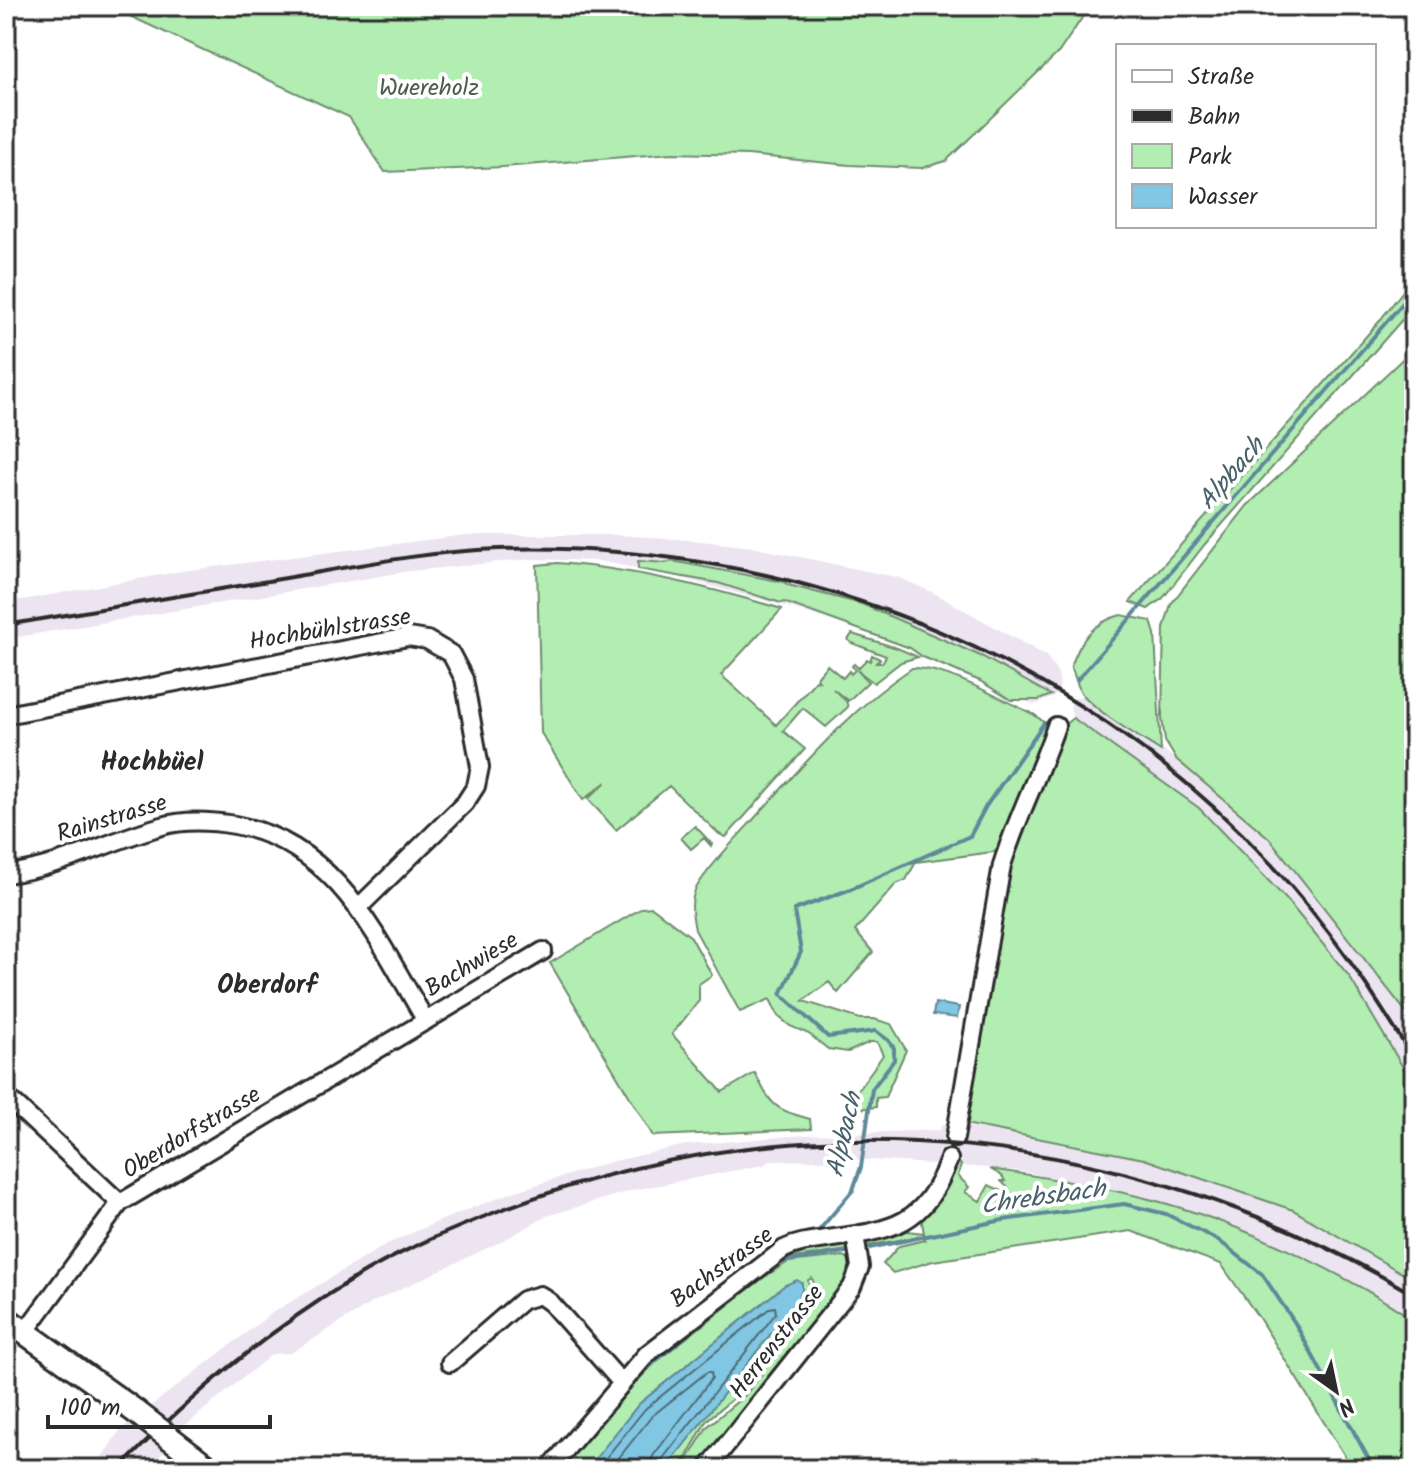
<svg xmlns="http://www.w3.org/2000/svg" width="1420" height="1475" font-family="Kalam,sans-serif">
	<rect width="100%" height="100%" fill="#fff"/>
	<filter id="ink" filterUnits="userSpaceOnUse"><feTurbulence type="fractalNoise" baseFrequency=".0125" numOctaves="2"/><feDisplacementMap in="SourceGraphic" scale="16" xChannelSelector="R" yChannelSelector="G"/><feConvolveMatrix kernelMatrix="1 2 1 2 8 2 1 2 1" color-interpolation-filters="sRGB"/></filter>
	<g filter="url(#ink)">
		<path fill="#ece4f1" d="M466,535H620L701,541L752,547L900,578L934,593L1046,656L1058,673L1060,686L1054,697L1034,705L921,650L789,607L663,573L598,561L533,559L410,571L6,639V603L182,571Z
			M1084,695L1176,759L1269,838L1414,1022V1086L1349,976L1199,808L1073,718L1070,707L1075,698Z
			M950,1123L1144,1159L1293,1210L1414,1280V1320L1302,1257L1199,1215L1116,1192L1021,1171L963,1166L853,1159L770,1161L763,1165L633,1190L547,1216L502,1241L373,1302L291,1353L272,1354L182,1428L150,1469H94L121,1429L272,1313L387,1244L442,1220L510,1193L610,1162L686,1145L805,1135L940,1130L942,1124Z"/>
		<path fill="#b2edb2" stroke="#6e8c6e" stroke-width="2" d="M108,6H1090L1059,52L946,161L922,168L849,165L748,155L672,153L503,167L385,172L349,117Z
			M1414,277V306L1205,544L1163,598L1148,609L1130,602L1377,324Z
			M1414,348V1022L1269,838L1176,759L1165,741L1162,718L1164,628L1171,604L1247,506Z
			M638,561L666,563L672,561L784,582L788,585L862,604L983,657L1051,695L1039,700H1011L980,681L923,657L910,648L784,602L781,603L718,583L638,569Z
			M558,563C635,569 708,587 782,609L721,675L776,725L816,680L819,681L817,677L827,665L843,678L849,671L851,674L855,670L852,666L854,664L858,668L867,659L870,661L872,655L880,659L876,663H882L886,656L852,643L848,640L852,634L897,648L918,657L901,662L874,683L857,670L868,682L848,701L833,689L846,701L848,707L826,727L803,708L783,731L805,749L726,837L719,834L669,786L616,830L588,799L606,782L583,800L541,733L537,565Z
			M1121,615L1151,621L1155,634L1161,751C1135,734 1105,718 1083,695C1078,690 1075,675 1071,667C1080,640 1093,622 1121,615Z
			M912,668C946,667 1000,699 1031,713C1038,716 1045,724 1051,729L1001,851L916,862L906,880L896,884L855,931L873,952L838,993L829,982L803,1001L860,1019H874L891,1024L906,1050L885,1097L876,1098V1107L856,1109L855,1094L883,1055L877,1042H870L848,1052L828,1049L809,1034L790,1026L778,1016L770,999L740,1012L695,930C693,919 690,904 694,893C699,877 739,835 752,821C803,766 849,710 912,668Z
			M1073,718L1199,808L1286,899L1349,976L1414,1086V1280L1293,1210L1144,1159L965,1124L1005,877L1060,728Z
			M695,826L712,844L711,846L704,838L691,849L681,838Z
			M652,907L691,937L712,975L699,984V1001L672,1034L722,1092L755,1073C772,1107 774,1109 810,1119L811,1129L653,1136L550,963L642,908Z
			M956,1159L961,1165L958,1176L969,1187L965,1192L980,1201L989,1185L1005,1193L1009,1189L1001,1181H1005L1002,1176L990,1169C1044,1177 1099,1186 1153,1200C1235,1221 1343,1272 1414,1320V1469H1353L1259,1318L1221,1264L1131,1231L933,1261L893,1273L883,1264L899,1246L925,1240V1235L862,1247V1245L864,1241L899,1230L924,1233L921,1217Z
			M849,1241L854,1249L789,1259L814,1248Z
			M844,1256L854,1262L853,1273L699,1469H682L707,1427L745,1395L762,1374L790,1318L793,1319C804,1307 821,1296 812,1278L808,1280L810,1295L794,1311L791,1307L798,1299L785,1285L639,1404L588,1469H562L631,1387L658,1360L763,1278L788,1262Z
			M785,1314L752,1383L707,1420L680,1469H665Z"/>
		<path fill="#81c6e2" stroke="#5f8899" stroke-width="2" d="M935,1003L959,1007L957,1018L933,1015Z
			M797,1280L802,1283V1291L798,1299L665,1469H587L639,1404L785,1285Z"/>
		<g fill="none" stroke-linecap="round" stroke-linejoin="round">
			<path stroke="#4d6974" stroke-width="2" d="M597,1469L645,1409L770,1308L775,1307L776,1313L661,1461L660,1469
				M610,1469L652,1416L707,1372H711L712,1378L653,1456L649,1469"/>
			<path stroke="#5f8899" stroke-width="4" d="M1077,680L1414,290
				M816,1234L853,1190L861,1167L872,1089L894,1060V1048L888,1040L876,1031L828,1037L781,994L801,952L794,910L851,889L970,836L986,806L1044,723
				M860,1250L1003,1220L1124,1204L1166,1214L1218,1240L1262,1274L1295,1323L1374,1469
				M781,1262L852,1251
				M744,1290L791,1254
				M641,1373L730,1300"/>
			<defs>
				<path id="street" d="M6,715L408,637L427,640L451,654L464,679L480,767L476,786L465,803L358,908
					M6,874C59,868 111,840 162,826C186,819 211,821 235,825C338,844 377,939 426,1021
					M6,1096L120,1203
					M955,1138L1002,865C1017,817 1040,773 1056,726
					M25,1332L120,1203L543,951
					M450,1363L523,1300L540,1295L551,1303L621,1382
					M549,1469L647,1354L784,1249C798,1242 812,1241 827,1239C892,1230 924,1227 949,1159
					M707,1469L852,1287L860,1267L855,1235"/>
				<path id="secondary" d="M6,1319L135,1411
					M192,1455L210,1469"/>
			</defs>
			<use href="#street" stroke="#2b2b2b" stroke-width="22"/>
			<use href="#secondary" stroke="#2b2b2b" stroke-width="28"/>
			<use href="#street" stroke="#fff" stroke-width="16"/>
			<use href="#secondary" stroke="#fff" stroke-width="22"/>
			<path stroke="#2b2b2b" stroke-width="4" d="M6,625C101,609 197,593 292,577C360,565 430,551 499,549C789,540 1074,651 1272,865C1328,925 1372,991 1414,1060
				M119,1469C188,1398 266,1332 350,1281C397,1252 448,1231 498,1211C805,1092 1133,1127 1414,1295"/>
			<defs>
				<path id="secondary-bridge" d="M135,1411L192,1455"/>
			</defs>
			<use href="#secondary-bridge" stroke="#2b2b2b" stroke-width="28" stroke-linecap="butt"/>
			<use href="#secondary-bridge" stroke="#fff" stroke-width="22"/>
		</g>
	</g>
	<g text-anchor="middle" dominant-baseline="central" stroke-width="8" stroke-linejoin="round" paint-order="stroke">
		<g font-size="24" fill="#4d5c4d" stroke="#fff">
			<text x="429" y="88">Wuereholz</text>
		</g>
		<g font-size="24" fill="#2b2b2b" stroke="#fff">
			<text transform="translate(330 630) rotate(-9)">Hochbühlstrasse</text>
			<text transform="translate(112 819) rotate(-17)">Rainstrasse</text>
			<text transform="translate(472 965) rotate(-31)">Bachwiese</text>
			<text transform="translate(192 1133) rotate(-31)">Oberdorfstrasse</text>
			<text transform="translate(722 1268) rotate(-36)">Bachstrasse</text>
			<text transform="translate(777 1342) rotate(-52)">Herrenstrasse</text>
		</g>
		<g font-size="26" font-style="italic" fill="#49616b" stroke="#fff">
			<text transform="translate(1232 474) rotate(-49)">Alpbach</text>
			<text transform="translate(845 1135) rotate(-77)">Alpbach</text>
			<text transform="translate(1043 1198) rotate(-8)">Chrebsbach</text>
		</g>
		<g font-size="26" font-weight="bold" fill="#2b2b2b" stroke="#fff">
			<text x="152" y="763">Hochbüel</text>
			<text x="267" y="986">Oberdorf</text>
		</g>
	</g>
	<rect width="1420" height="1475" fill="none" stroke="#fff" stroke-width="32"/>
	<rect x="16" y="16" width="1388" height="1443" fill="none" stroke="#2b2b2b" stroke-width="3" filter="url(#ink)"/>
	<rect x="1116" y="44" width="260" height="184" fill="#ffffff" stroke="#aaaaaa" stroke-width="2"/>
	<rect x="1132" y="70" width="40" height="12" fill="#ffffff" stroke="#aaaaaa" stroke-width="2"/>
	<text x="1188" y="84" font-size="24" fill="#2b2b2b">Straße</text>
	<rect x="1132" y="110" width="40" height="12" fill="#2b2b2b" stroke="#aaaaaa" stroke-width="2"/>
	<text x="1188" y="124" font-size="24" fill="#2b2b2b">Bahn</text>
	<rect x="1132" y="144" width="40" height="24" fill="#b2edb2" stroke="#aaaaaa" stroke-width="2"/>
	<text x="1188" y="164" font-size="24" fill="#2b2b2b">Park</text>
	<rect x="1132" y="184" width="40" height="24" fill="#81c6e2" stroke="#aaaaaa" stroke-width="2"/>
	<text x="1188" y="204" font-size="24" fill="#2b2b2b">Wasser</text>
	<g transform="translate(1336 1391) rotate(147)" stroke="#ffffff" stroke-width="6" paint-order="stroke">
	<path d="M0-6L14 30L0 20L-14 30Z" fill="#2b2b2b"/>
	<text y="-12" font-size="22" font-weight="bold" text-anchor="middle" fill="#2b2b2b">N</text>
	</g>
	<path d="M48 1415v12h222v-12" fill="none" stroke="#2b2b2b" stroke-width="4"/>
	<text x="60" y="1415" font-size="24" fill="#2b2b2b" stroke="#ffffff" stroke-width="6" paint-order="stroke">100 m</text>
</svg>
